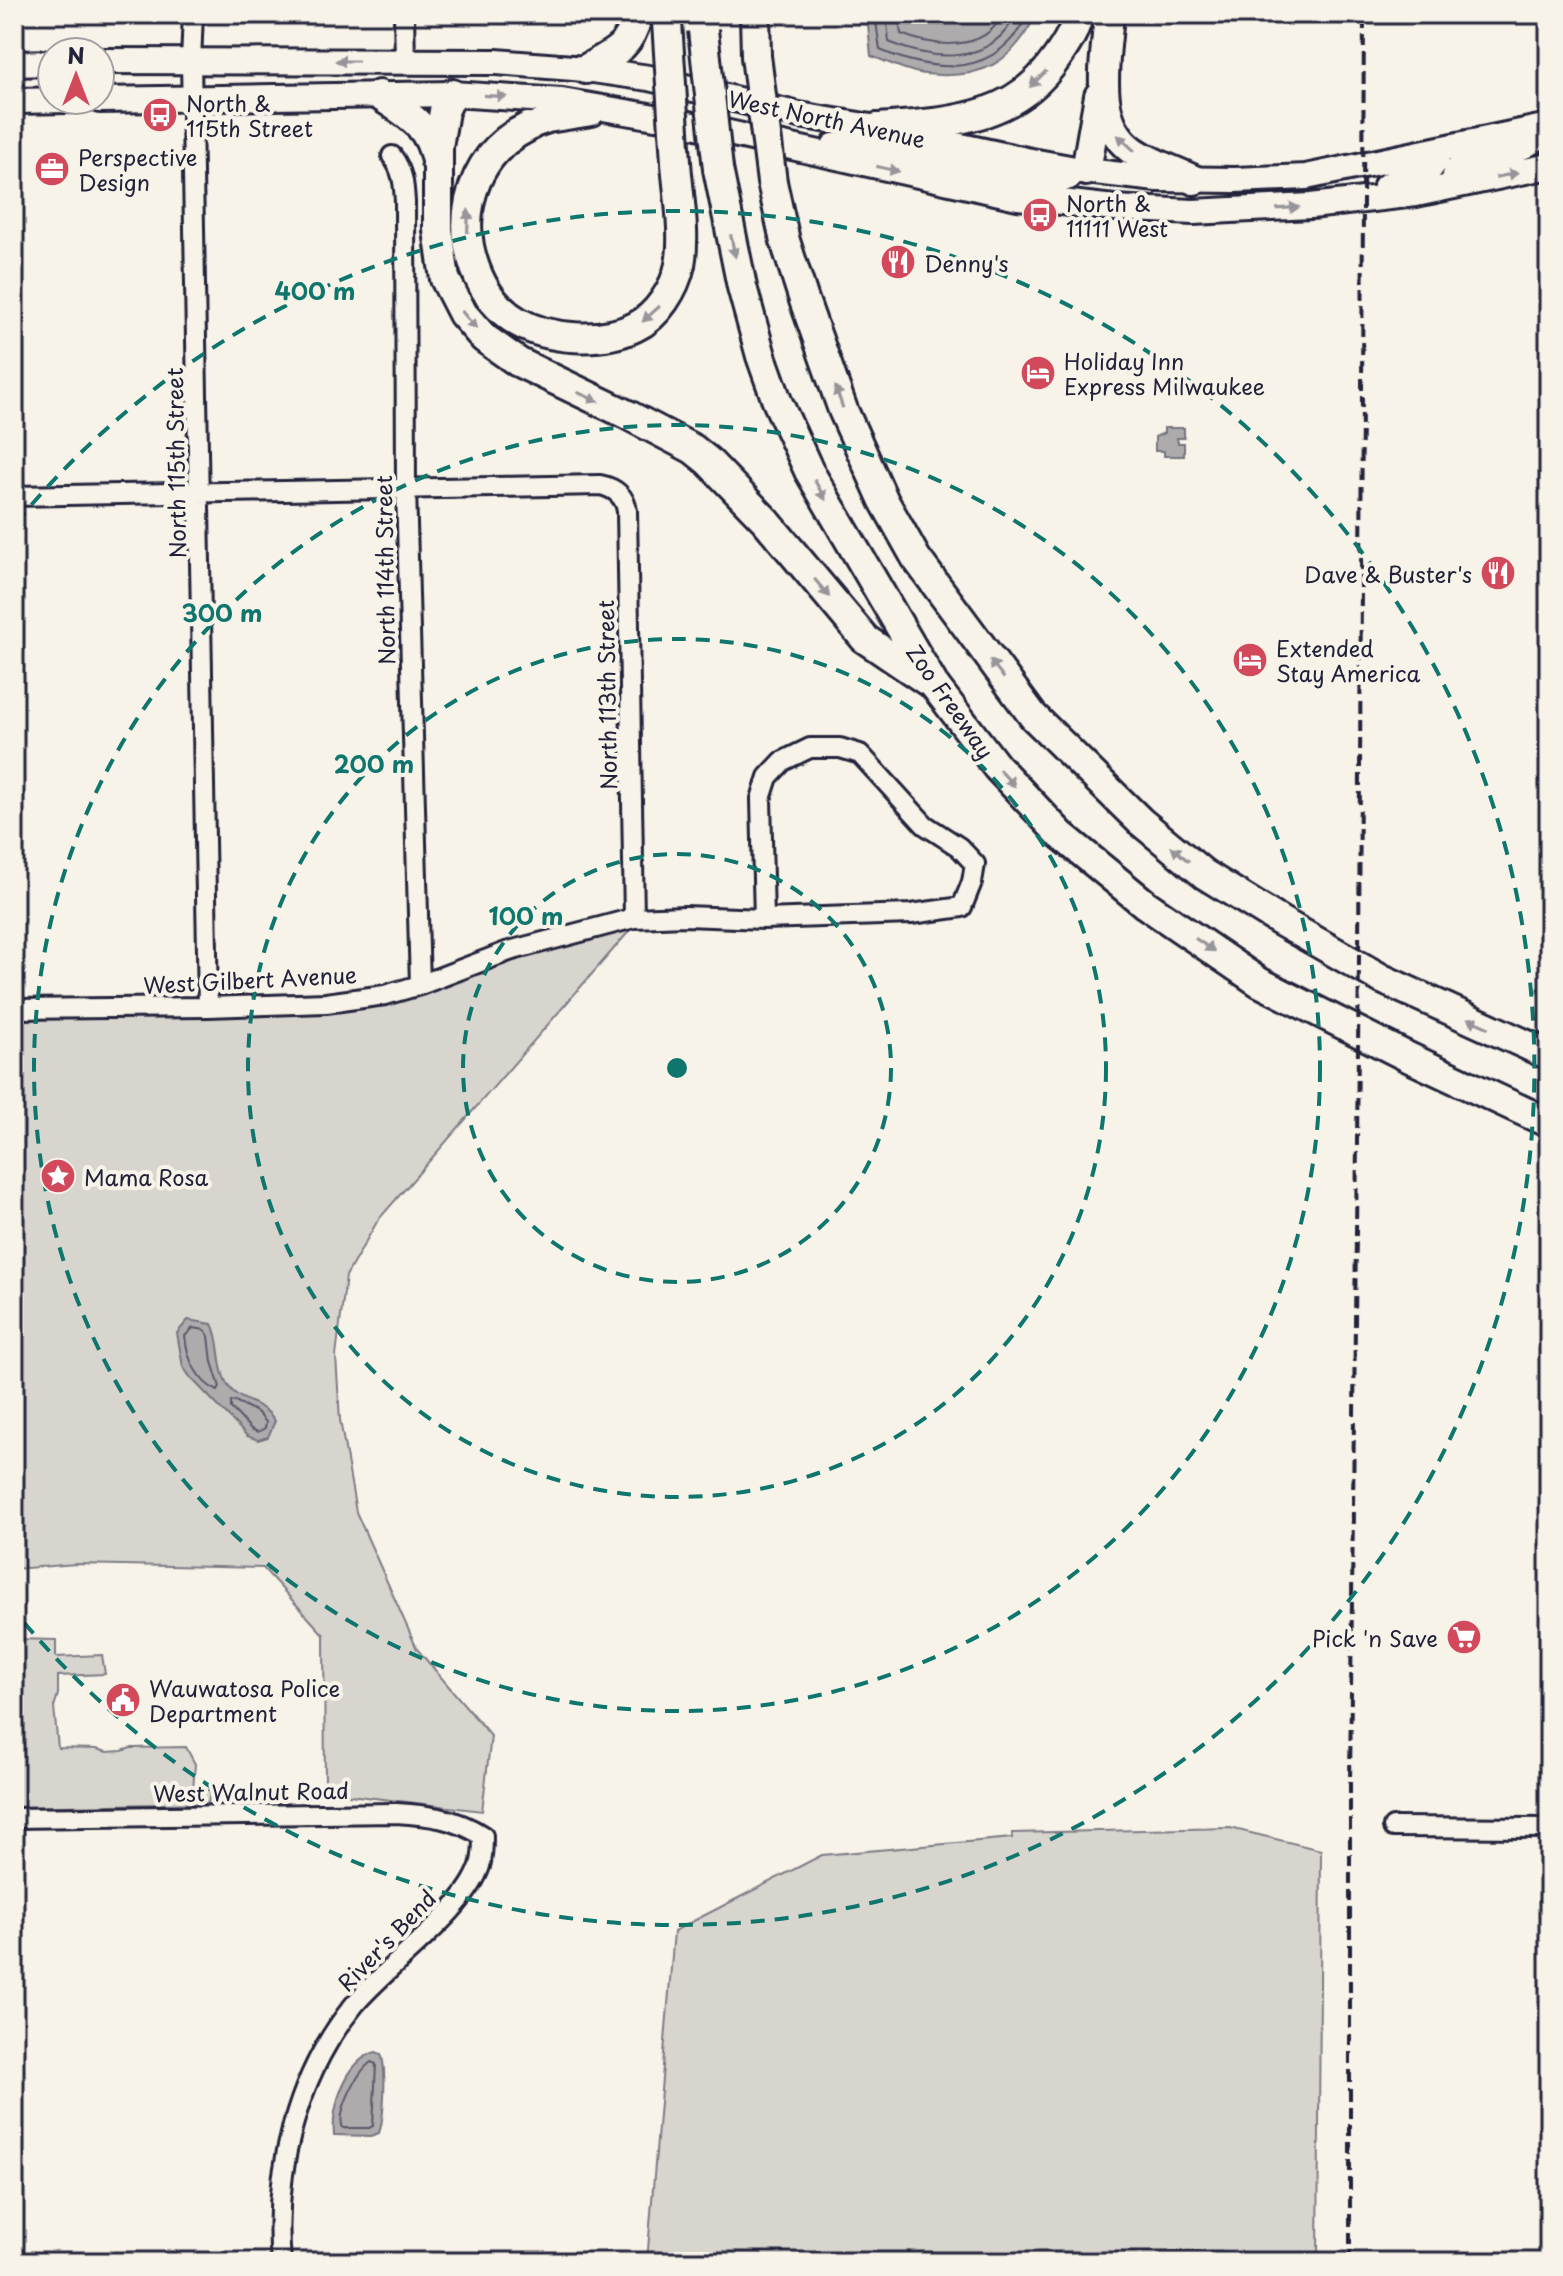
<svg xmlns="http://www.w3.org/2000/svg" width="1563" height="2276" font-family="'Playpen Sans',sans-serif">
	<rect width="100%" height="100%" fill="#f7f3e8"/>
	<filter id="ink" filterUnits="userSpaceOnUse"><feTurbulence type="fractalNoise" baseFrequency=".0125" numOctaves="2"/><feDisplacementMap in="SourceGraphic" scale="16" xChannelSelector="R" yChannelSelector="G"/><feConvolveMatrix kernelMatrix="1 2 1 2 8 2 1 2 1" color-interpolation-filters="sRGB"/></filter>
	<g filter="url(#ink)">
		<path fill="#d8d5cf" stroke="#7d7c85" stroke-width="2" d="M631,929L378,1220L346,1276L336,1356L340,1420L356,1512L417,1649L491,1736L482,1811L325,1792L324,1635L263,1568L76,1564L14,1569V1014L412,997L559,945Z
			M14,1639L56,1640V1657L102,1655L105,1674L58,1676V1694L54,1707L58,1748L96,1749L107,1752L122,1751L131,1748L186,1747L195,1764L193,1790H211L208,1803L14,1807Z
			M1230,1828L1321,1850L1318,2262H647L674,1931L822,1855L1012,1838V1833Z"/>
		<path fill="#aeabad" stroke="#76747f" stroke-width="2" d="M867,14H1036C1013,64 980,80 925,74C908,72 888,62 871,56Z
			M1164,428H1184V438H1177L1178,443H1184V456H1164V451H1155V437L1164,433Z
			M188,1320L212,1324C222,1343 216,1368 229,1387C240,1403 263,1401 275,1421L268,1437L258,1440L247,1436L191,1378L183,1367L177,1333Z
			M376,2052L381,2054C387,2068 384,2119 379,2133L371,2136L334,2135C331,2107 346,2060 376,2052Z"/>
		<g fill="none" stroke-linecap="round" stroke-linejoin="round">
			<path stroke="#5a5969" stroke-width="2" d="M875,14L880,50C937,74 997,78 1028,14
				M886,14L889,42C935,62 992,65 1016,14
				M898,14L901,34C934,47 984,53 1003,14
				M193,1328L205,1330L209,1336L212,1362L220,1387L218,1391C197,1382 187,1358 185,1336Z
				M231,1402L235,1401L257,1412L266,1422L265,1428L258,1432L251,1429L231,1408Z
				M371,2062L376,2064L373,2126L369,2128H343C336,2113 357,2072 371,2062Z"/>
			<defs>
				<path id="minor" d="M193,14L191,61L208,1007
					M404,14L405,61
					M392,156C403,171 404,184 405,202L406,488L420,985
					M14,496L600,485C615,488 625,496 627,511L634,918
					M14,1009L208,1007L326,1003L385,995L420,985L509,951L634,918L685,916L764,919L911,914L962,907L972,882L975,864L959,847L925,825L860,754L840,748H810L783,761L768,777L761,799L764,919
					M14,1818L396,1813C428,1815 456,1818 483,1836C483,1847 483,1856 480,1866C465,1912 386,1966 354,2005C296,2076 273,2172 281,2262
					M1393,1827L1549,1828"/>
				<path id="major" d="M100,61L496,62L586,69L649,78L799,115L877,128L1026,160L1086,171L1157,179L1235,180L1306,177L1549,126
					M14,64L52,63
					M100,100L452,94L562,101L661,118L1018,197L1114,208L1193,212L1311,206L1416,194L1549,166
					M14,101L70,100
					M528,127L548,120L592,113
					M834,146C886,140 944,160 995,171C1019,177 1045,185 1069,177
					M1386,186C1410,172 1430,184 1439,151
					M1452,186L1457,169L1495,158L1524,146L1537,138"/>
				<path id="highway" d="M755,14L756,56
					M1109,14C1106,58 1091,120 1132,150C1149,163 1174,170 1194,180
					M586,69C614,53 630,48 638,14
					M452,94L444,111L438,147V230L445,279L463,314L484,338L518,362L628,415L693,449L708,461L766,521L865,639L927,681
					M379,95C408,115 429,124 436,161
					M528,127C497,142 478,167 470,200C460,243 478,299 518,322C549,340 602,343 635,327C658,316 675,288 680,265C686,232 678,194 676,162
					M877,128C946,122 1013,122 1056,59C1066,45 1076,30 1078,14
					M718,169L742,287L761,356L777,401L809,471L934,685L997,767L1061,835L1145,904L1259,982L1408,1057L1549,1123
					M1086,171L1099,96
					M772,182L785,241L804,300L843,410L884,501L916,558L1033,716L1140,821L1204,874L1280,921L1382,979L1549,1055"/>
			</defs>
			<use href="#minor" stroke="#22223b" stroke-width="24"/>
			<use href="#major" stroke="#22223b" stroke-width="30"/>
			<use href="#highway" stroke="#22223b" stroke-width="34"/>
			<use href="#minor" stroke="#f7f3e8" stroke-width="18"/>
			<use href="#major" stroke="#f7f3e8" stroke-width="24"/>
			<use href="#highway" stroke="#f7f3e8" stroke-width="28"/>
			<path stroke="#22223b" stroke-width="4" stroke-dasharray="12 6" stroke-linecap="butt" d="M1350,2262V1783L1359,957L1364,14"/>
			<defs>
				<path id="highway-bridge" d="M667,22L676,162
					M703,30L718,169
					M756,56L772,182"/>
			</defs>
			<use href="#highway-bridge" stroke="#22223b" stroke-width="34" stroke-linecap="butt"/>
			<use href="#highway-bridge" stroke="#f7f3e8" stroke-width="28"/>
		</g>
		<defs><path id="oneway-solid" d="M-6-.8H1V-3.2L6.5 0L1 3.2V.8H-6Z" transform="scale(2)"/></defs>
		<g fill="#97959a">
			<use href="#oneway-solid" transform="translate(347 61) rotate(-180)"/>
			<use href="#oneway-solid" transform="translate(1038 79) rotate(135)"/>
			<use href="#oneway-solid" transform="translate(495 96) rotate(3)"/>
			<use href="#oneway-solid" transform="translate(1126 143) rotate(-137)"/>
			<use href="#oneway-solid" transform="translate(888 169) rotate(13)"/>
			<use href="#oneway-solid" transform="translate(1507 175) rotate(-12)"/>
			<use href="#oneway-solid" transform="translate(1288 208) rotate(-4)"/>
			<use href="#oneway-solid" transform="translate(468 221) rotate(-88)"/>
			<use href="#oneway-solid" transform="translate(733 246) rotate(78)"/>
			<use href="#oneway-solid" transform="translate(651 314) rotate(138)"/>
			<use href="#oneway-solid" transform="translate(469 320) rotate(50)"/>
			<use href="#oneway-solid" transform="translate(588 397) rotate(24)"/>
			<use href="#oneway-solid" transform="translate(839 397) rotate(-109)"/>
			<use href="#oneway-solid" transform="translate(820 490) rotate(61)"/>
			<use href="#oneway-solid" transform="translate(822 588) rotate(50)"/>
			<use href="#oneway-solid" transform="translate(997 669) rotate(-127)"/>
			<use href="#oneway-solid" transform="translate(1007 778) rotate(47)"/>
			<use href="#oneway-solid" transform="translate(1180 854) rotate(-140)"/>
			<use href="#oneway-solid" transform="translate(1205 945) rotate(34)"/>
			<use href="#oneway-solid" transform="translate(1478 1023) rotate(-156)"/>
		</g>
	</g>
	<g fill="none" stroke="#0f766e" stroke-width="4" stroke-dasharray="14 10">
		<circle cx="677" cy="1068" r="214"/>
		<circle cx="677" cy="1068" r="429"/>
		<circle cx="677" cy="1068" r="643"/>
		<path d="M16 523A857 857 0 1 1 16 1613"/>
	</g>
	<defs>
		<symbol id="bus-disc" viewBox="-11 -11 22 22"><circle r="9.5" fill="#d1495b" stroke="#f7f3e8"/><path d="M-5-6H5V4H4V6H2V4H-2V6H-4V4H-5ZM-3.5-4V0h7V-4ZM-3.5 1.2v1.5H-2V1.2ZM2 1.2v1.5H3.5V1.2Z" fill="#fff"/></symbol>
		<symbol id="office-disc" viewBox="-11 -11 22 22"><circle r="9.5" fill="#d1495b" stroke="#f7f3e8"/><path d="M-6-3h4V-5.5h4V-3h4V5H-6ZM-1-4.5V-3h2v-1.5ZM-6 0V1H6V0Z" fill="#fff"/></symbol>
		<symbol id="restaurant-disc" viewBox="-11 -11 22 22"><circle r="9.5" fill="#d1495b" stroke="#f7f3e8"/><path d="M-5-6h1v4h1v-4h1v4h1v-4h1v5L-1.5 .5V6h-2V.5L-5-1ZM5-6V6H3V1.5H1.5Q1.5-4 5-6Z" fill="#fff"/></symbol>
		<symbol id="hotel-disc" viewBox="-11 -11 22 22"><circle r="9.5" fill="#d1495b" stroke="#f7f3e8"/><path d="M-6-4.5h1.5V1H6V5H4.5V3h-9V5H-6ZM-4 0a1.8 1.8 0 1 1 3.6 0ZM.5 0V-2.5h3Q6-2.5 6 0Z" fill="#fff"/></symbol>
		<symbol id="sight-disc" viewBox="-11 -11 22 22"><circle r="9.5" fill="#d1495b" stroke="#f7f3e8"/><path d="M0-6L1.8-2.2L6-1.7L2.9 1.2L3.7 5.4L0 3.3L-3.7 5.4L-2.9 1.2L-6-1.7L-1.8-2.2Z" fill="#fff"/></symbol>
		<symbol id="supermarket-disc" viewBox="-11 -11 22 22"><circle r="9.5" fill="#d1495b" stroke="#f7f3e8"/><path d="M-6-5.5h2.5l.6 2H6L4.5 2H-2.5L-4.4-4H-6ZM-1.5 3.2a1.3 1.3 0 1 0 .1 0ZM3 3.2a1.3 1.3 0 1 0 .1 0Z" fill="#fff"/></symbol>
		<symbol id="civic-disc" viewBox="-11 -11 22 22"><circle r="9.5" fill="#d1495b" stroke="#f7f3e8"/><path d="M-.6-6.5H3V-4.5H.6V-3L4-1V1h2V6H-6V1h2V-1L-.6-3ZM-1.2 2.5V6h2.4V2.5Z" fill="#fff"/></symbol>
	</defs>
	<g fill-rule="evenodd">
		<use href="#bus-disc" x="140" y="95" width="40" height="40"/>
		<use href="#office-disc" x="32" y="149" width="40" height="40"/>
		<use href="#bus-disc" x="1020" y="195" width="40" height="40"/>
		<use href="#restaurant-disc" x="878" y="242" width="40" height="40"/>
		<use href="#hotel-disc" x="1018" y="353" width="40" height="40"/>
		<use href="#restaurant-disc" x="1478" y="553" width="40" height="40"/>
		<use href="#hotel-disc" x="1230" y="640" width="40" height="40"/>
		<use href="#sight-disc" x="38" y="1156" width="40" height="40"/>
		<use href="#supermarket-disc" x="1444" y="1617" width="40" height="40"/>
		<use href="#civic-disc" x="103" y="1680" width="40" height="40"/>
	</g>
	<g text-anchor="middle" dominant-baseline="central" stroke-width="8" stroke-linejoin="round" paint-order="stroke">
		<g font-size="22" fill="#22223b" stroke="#f7f3e8" text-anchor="start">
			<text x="186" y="102">North &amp;<tspan x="186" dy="25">115th Street</tspan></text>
			<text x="78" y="156">Perspective<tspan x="78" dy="25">Design</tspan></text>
			<text x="1066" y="202">North &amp;<tspan x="1066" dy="25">11111 West</tspan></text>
			<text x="924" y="262">Denny's</text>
			<text x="1064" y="360">Holiday Inn<tspan x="1064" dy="25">Express Milwaukee</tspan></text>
			<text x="1472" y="573" text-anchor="end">Dave &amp; Buster's</text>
			<text x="1276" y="647">Extended<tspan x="1276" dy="25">Stay America</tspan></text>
			<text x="84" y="1176">Mama Rosa</text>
			<text x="1438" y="1637" text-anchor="end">Pick 'n Save</text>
			<text x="149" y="1687">Wauwatosa Police<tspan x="149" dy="25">Department</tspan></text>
		</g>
		<g font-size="22" fill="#22223b" stroke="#f7f3e8">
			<text transform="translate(827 118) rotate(12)">West North Avenue</text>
			<text transform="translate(175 463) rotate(-91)">North 115th Street</text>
			<text transform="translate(384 570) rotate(-91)">North 114th Street</text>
			<text transform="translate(606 695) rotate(-91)">North 113th Street</text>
			<text transform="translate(951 701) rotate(55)">Zoo Freeway</text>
			<text transform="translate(250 979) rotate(-3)">West Gilbert Avenue</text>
			<text transform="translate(251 1791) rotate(-1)">West Walnut Road</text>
			<text transform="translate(386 1940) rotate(-46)">River's Bend</text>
		</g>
	</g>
	<circle cx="677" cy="1068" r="12" fill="#0f766e" stroke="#f7f3e8" stroke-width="4"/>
	<g font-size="24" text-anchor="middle" font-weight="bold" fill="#0f766e" stroke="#f7f3e8" stroke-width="8" stroke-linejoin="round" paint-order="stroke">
		<text x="315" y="300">400 m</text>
		<text x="222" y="622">300 m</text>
		<text x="374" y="773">200 m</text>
		<text x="526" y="925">100 m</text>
	</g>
	<rect width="1563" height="2276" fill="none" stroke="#f7f3e8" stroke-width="48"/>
	<rect x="24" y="24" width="1515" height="2228" fill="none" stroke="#22223b" stroke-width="3" filter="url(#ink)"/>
	<g transform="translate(76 76)"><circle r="38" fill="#f7f3e8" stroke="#a29fa3" stroke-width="2"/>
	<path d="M0-6L14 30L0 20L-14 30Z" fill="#d1495b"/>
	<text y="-12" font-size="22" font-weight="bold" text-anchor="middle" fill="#22223b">N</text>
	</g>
</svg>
